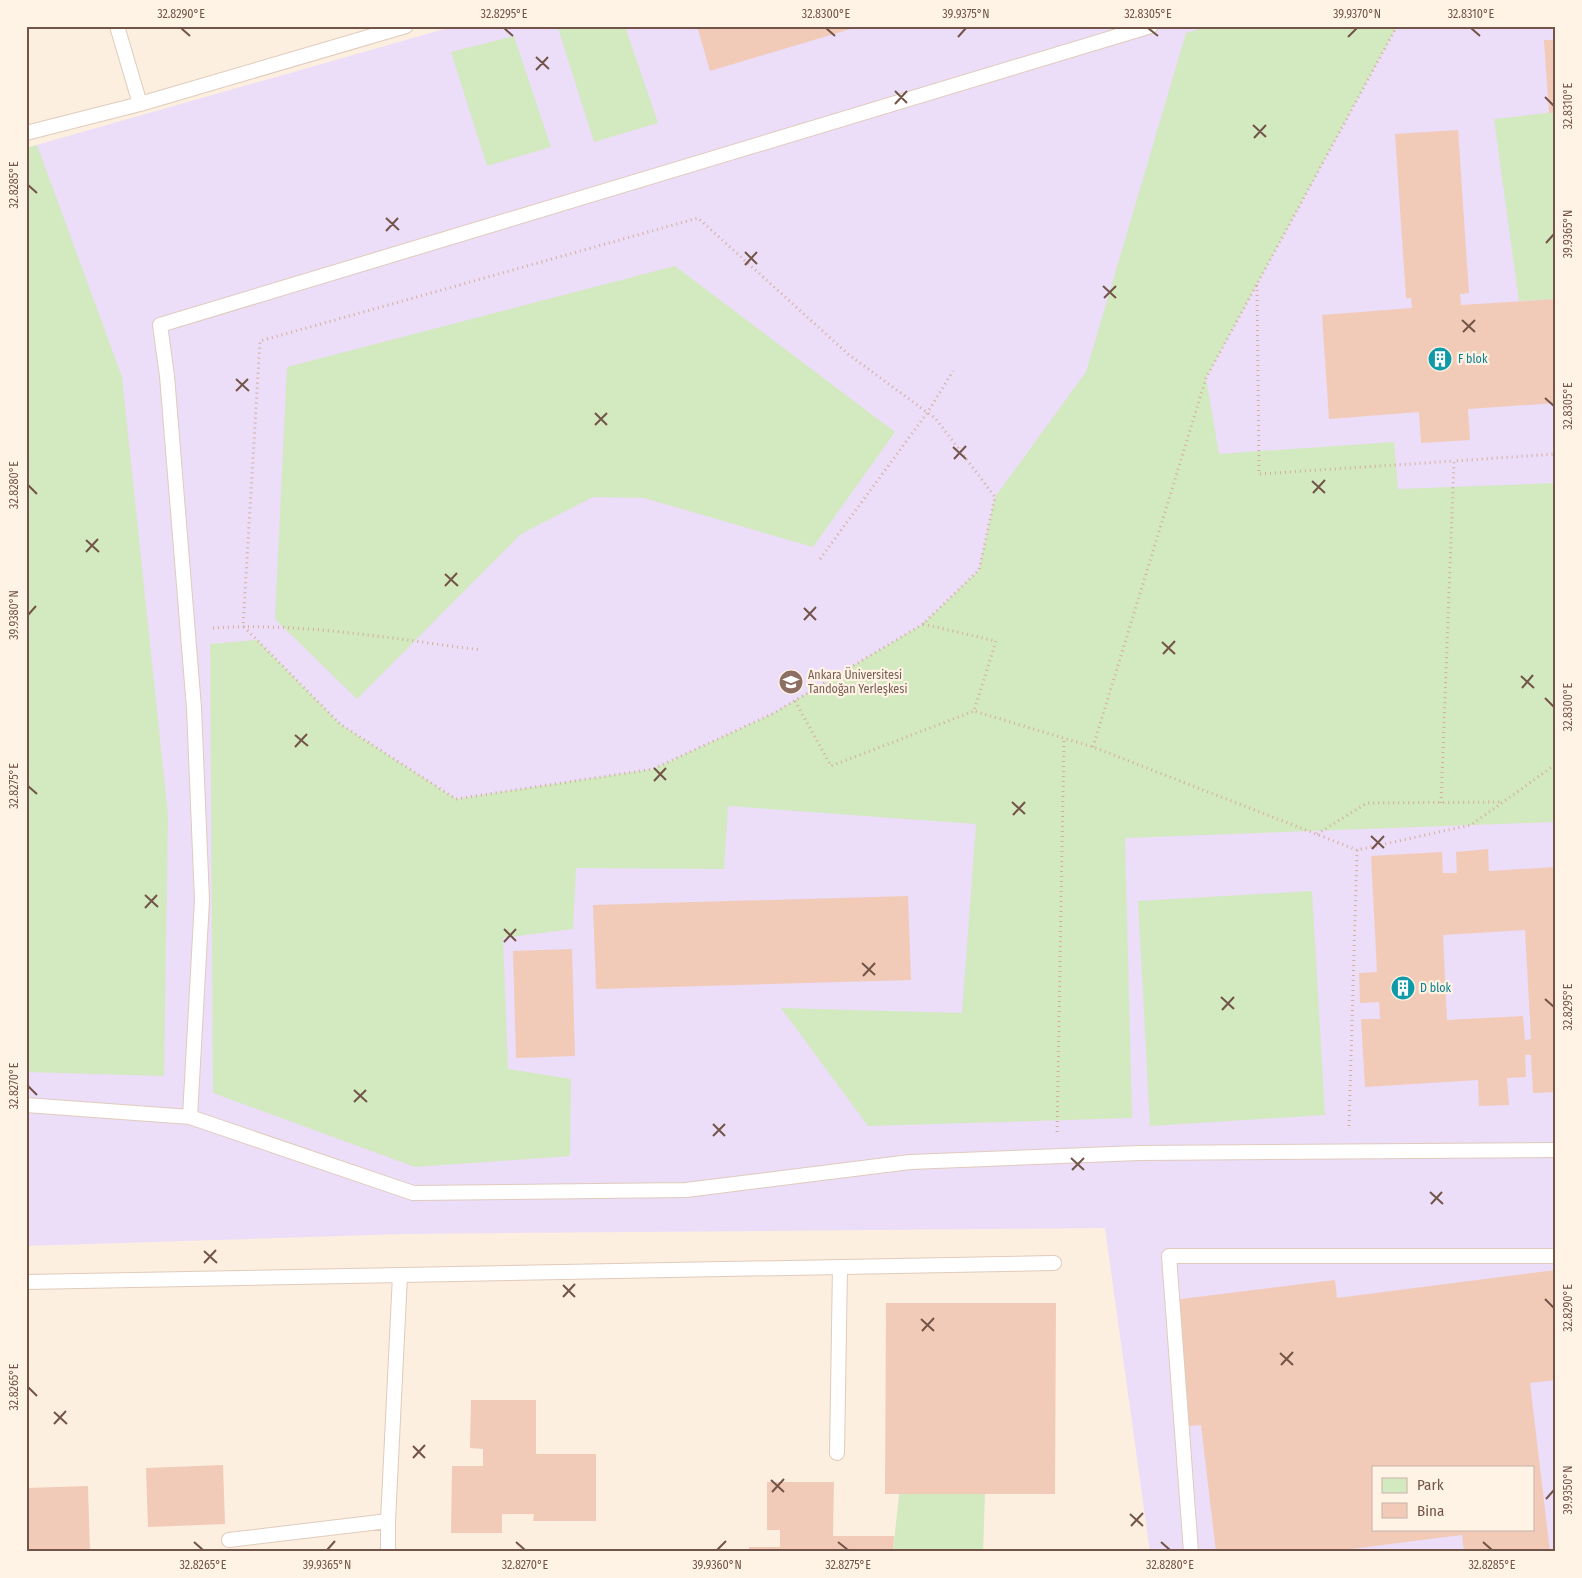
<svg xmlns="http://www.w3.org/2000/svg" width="1582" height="1578" font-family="'Fira Sans Condensed',sans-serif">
	<rect width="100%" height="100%" fill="#fcefe0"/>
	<path fill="#ecddf8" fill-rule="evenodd" d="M455,26H1556V1552H1150L1105,1228L402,1234L26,1246V148ZM1373,1467H1533V1529H1373Z"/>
	<path fill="#d3e9bf" d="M565,26H625L658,123L594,142L558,28Z
		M1210,26H1397L1206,378L1219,454L1394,442L1398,489L1556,483V822L1125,838L1132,1118L868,1126L781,1008L962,1013L976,824L728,806L724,869L576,868L573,929L503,938L508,1069L571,1079L570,1156L415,1167L213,1093L210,644L257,640L340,724L456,799L653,769L774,713L923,624L979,570L995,497L1086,372L1186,33Z
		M514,36L551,147L487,166L451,52Z
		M1556,112V299L1519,301L1494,119Z
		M37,145L122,377L168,815L164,1076L26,1072V148Z
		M675,266L895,432L813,547L644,498L593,497L521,534L357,699L275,619L287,367Z
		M1312,891L1325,1115L1150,1126L1138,901Z
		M985,1493L983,1552H893L899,1494Z"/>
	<path fill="#f1cbb8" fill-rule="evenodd" d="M697,26H857V27L710,71Z
		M1544,40H1556V112L1549,113Z
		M1458,130L1469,293L1460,294L1461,305L1556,299V403L1468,409L1470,440L1421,443L1419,412L1329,419L1322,315L1412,308L1411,298H1406L1395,134Z
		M1488,849L1489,871L1556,867V1092L1533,1093L1531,1055H1525L1526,1077L1507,1078L1509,1105L1479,1106L1478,1080L1365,1087L1361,1019H1380L1379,1002L1360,1003L1359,973L1377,972L1371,856L1442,852L1443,873H1457L1456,852ZM1525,930L1531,1039L1525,1040L1523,1016L1447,1020L1443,935Z
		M908,896L911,980L596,989L593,905Z
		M572,949L575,1056L516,1058L513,951Z
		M1556,1270V1380L1530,1383L1550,1552H1464L1462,1535L1327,1552H1216L1201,1425L1189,1426L1173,1300L1335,1280L1337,1298ZM1373,1467H1533V1529H1373Z
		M886,1303H1056L1055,1494H885Z
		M471,1400H536V1454H596V1521H533L534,1514H502V1533H451L452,1466H483V1449L470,1448Z
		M223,1465L225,1524L148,1527L146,1468Z
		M767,1482H834L833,1536H894L893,1552H749V1547H780V1530H767Z
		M88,1486L90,1552H26V1488Z"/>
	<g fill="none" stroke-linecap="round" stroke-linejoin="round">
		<defs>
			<path id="service" d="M117,26L140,104
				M26,133L140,104L406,26
				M26,1105L190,1117L413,1193L686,1190L910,1162L1139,1153L1556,1150
				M190,1117L202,900L194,708L167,376L160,325L1151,26
				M26,1282L1054,1263
				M837,1453L840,1267
				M388,1521V1552
				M229,1540L388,1521L400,1275
				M1191,1552L1169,1256H1556"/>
		</defs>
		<use href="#service" stroke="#e0cbbc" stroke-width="16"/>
		<path stroke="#d5ae9c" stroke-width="3" stroke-dasharray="1 4" stroke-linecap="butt" d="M1257,285L1259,474L1454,461
			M820,559L927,413L953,371
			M923,624L774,713L653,769L456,799L340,724L243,626L260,341L698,218L848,354L936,419L995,497L979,570L923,624L996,641L974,711L1093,747L1357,850
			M213,628C301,622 394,639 481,650
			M795,701L831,766L974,711
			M1093,747L1206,378L1397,26
			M1441,803L1454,461L1556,454
			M1317,834L1367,803L1502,802
			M1349,1126L1357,850L1471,825L1556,764
			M1057,1132L1064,738"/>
		<use href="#service" stroke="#fff" stroke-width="14"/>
	</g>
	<path fill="none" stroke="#725448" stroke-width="2" d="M181,28L190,36M504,28L513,36M826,28L835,36M1148,28L1158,36M1471,28L1480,36M958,37L966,28M1348,37L1357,28M536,57L549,69M536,70L548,57M895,91L907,103M1545,97L1554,106M895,104L907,91M1253,125L1266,137M1254,138L1266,125M28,185L37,193M386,218L399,230M386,231L398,218M1546,243L1554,234M745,252L757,264M745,265L757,252M1103,286L1116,298M1104,298L1116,286M1462,320L1475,332M1463,332L1475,320M236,379L249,391M236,391L248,379M1545,398L1554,406M595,413L607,425M595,425L607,413M953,447L966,459M954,459L966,446M1312,481L1325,493M28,485L37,494M1313,493L1325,480M86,540L99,552M86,552L98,539M445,574L458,586M445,586L457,573M804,608L816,620M28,615L36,606M804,620L816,607M1162,642L1175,654M1163,654L1175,641M1521,676L1534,688M1522,688L1533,675M1545,698L1554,707M295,735L308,746M295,747L307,734M654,768L666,780M654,781L666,768M28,786L37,794M1012,802L1025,814M1013,815L1025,802M1371,836L1384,848M1372,849L1384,836M145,895L158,907M145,908L157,895M504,929L516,941M504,942L516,929M862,963L875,975M863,976L875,963M1221,997L1234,1009M1545,999L1554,1007M1222,1010L1234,997M28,1086L37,1095M354,1090L367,1102M354,1102L366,1090M713,1124L725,1136M713,1136L725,1124M1071,1158L1084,1170M1072,1170L1084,1158M1430,1192L1443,1204M1431,1204L1442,1192M204,1251L217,1263M204,1263L216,1250M563,1285L575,1297M563,1297L575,1284M1545,1299L1554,1308M921,1319L934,1331M922,1331L934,1318M1280,1353L1293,1365M1281,1365L1293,1352M28,1387L37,1396M54,1412L67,1424M54,1424L66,1411M413,1446L425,1458M413,1458L425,1445M771,1480L784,1492M772,1492L784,1479M1546,1499L1554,1490M1130,1514L1143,1526M1131,1526L1143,1513M194,1542L203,1550M516,1542L525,1550M838,1542L848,1550M1161,1542L1170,1550M1483,1542L1492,1550M327,1550L335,1541M717,1550L726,1541"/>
	<defs>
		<symbol id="building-disc" viewBox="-11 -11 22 22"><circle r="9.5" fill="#0f9aa8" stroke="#fff3e6"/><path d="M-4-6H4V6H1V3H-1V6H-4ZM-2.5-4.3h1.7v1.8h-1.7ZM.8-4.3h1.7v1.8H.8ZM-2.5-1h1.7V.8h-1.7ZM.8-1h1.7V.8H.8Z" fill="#fff"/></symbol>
		<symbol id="university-disc" viewBox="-11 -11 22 22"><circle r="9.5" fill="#8d6e63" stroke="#fff3e6"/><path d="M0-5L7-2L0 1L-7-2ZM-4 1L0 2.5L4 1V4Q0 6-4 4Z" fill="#fff"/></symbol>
	</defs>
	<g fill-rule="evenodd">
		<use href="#building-disc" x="1426" y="345" width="28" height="28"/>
		<use href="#university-disc" x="777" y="668" width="28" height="28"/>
		<use href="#building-disc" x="1389" y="974" width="28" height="28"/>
	</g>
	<g text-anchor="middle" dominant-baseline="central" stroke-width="4.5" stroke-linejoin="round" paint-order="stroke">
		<g font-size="12" fill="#0d838f" stroke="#fff3e6" text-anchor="start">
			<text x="1458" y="359">F blok</text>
			<text x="1420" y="988">D blok</text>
		</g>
		<g font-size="12" fill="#785e54" stroke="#fff3e6" text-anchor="start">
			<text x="808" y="675">Ankara Üniversitesi<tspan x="808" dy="14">Tandoğan Yerleşkesi</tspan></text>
		</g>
	</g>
	<rect width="1582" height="1578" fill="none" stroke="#fff3e6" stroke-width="55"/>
	<rect x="1372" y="1466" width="162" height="65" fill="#fff3e6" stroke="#c7b3a7"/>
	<rect x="1382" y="1478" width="25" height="15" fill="#d3e9bf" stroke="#c7b3a7"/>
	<text x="1417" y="1490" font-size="15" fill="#725448">Park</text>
	<rect x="1382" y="1503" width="25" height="15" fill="#f1cbb8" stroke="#c7b3a7"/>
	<text x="1417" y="1516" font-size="15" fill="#725448">Bina</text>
	<rect x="28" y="28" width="1526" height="1522" fill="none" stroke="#725448" stroke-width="2"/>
	<g font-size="12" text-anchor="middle" fill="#725448">
		<text x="181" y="18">32.8290°E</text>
		<text x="504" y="18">32.8295°E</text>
		<text x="826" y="18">32.8300°E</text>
		<text x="966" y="18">39.9375°N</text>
		<text x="1148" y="18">32.8305°E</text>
		<text x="1357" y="18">39.9370°N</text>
		<text x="1471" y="18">32.8310°E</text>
		<text transform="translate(1568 106) rotate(-90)" y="4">32.8310°E</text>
		<text transform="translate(14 185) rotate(-90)" y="4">32.8285°E</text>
		<text transform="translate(1568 234) rotate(-90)" y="4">39.9365°N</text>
		<text transform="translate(1568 406) rotate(-90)" y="4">32.8305°E</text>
		<text transform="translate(14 485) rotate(-90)" y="4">32.8280°E</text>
		<text transform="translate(14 615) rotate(-90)" y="4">39.9380°N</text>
		<text transform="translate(1568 707) rotate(-90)" y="4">32.8300°E</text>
		<text transform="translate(14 786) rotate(-90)" y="4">32.8275°E</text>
		<text transform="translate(1568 1007) rotate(-90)" y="4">32.8295°E</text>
		<text transform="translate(14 1086) rotate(-90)" y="4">32.8270°E</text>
		<text transform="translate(1568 1308) rotate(-90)" y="4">32.8290°E</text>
		<text transform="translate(14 1387) rotate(-90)" y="4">32.8265°E</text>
		<text transform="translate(1568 1490) rotate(-90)" y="4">39.9350°N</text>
		<text x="203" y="1569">32.8265°E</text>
		<text x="327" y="1569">39.9365°N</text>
		<text x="525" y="1569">32.8270°E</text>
		<text x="717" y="1569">39.9360°N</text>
		<text x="848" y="1569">32.8275°E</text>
		<text x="1170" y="1569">32.8280°E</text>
		<text x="1492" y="1569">32.8285°E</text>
	</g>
</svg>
